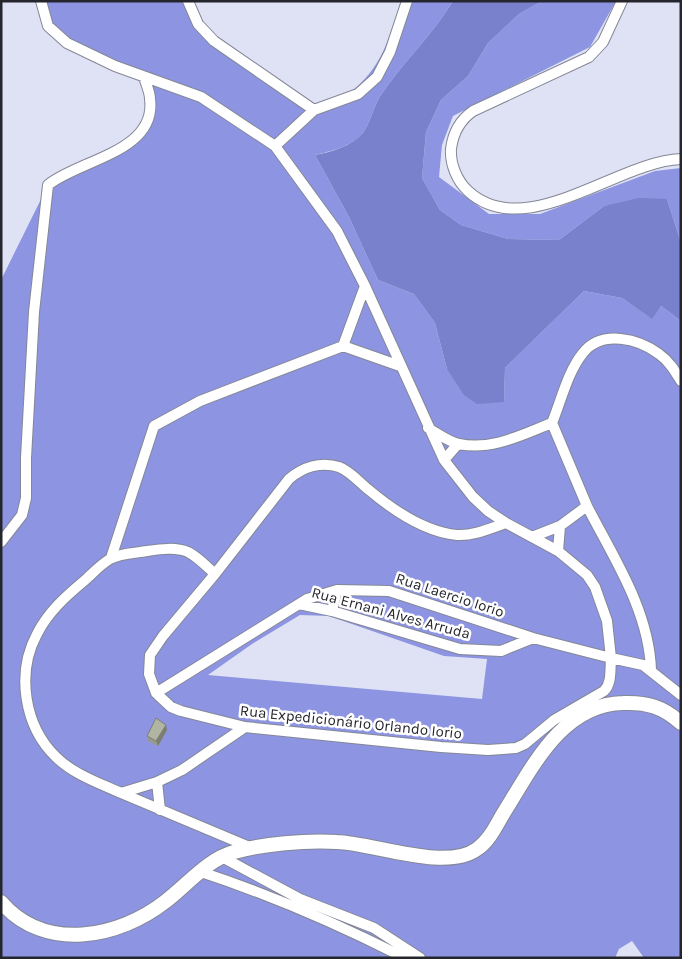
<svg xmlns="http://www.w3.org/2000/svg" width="682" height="959" font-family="Karla,sans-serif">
	<rect width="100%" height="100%" fill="#dfe2f4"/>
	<path fill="#8d95e2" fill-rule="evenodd" d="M43,1H191L193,15L236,56L314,110C326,104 339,100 349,93C381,70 390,37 401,1H453C432,36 401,64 379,98C373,109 370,123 363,133C351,147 331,151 315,155L349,217L378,280L414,294L435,323L447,369L504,402L505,368L584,291L622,298L651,318L661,306L681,321V958H644L632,941L619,949L615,958H1V280L48,185L141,132L146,107L144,77L67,43L53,29ZM300,615L329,616L444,656L487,659L482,699L208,675L252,644Z
		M542,1H616L590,47L453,116L442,145L439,177L489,214H540L655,171L681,168V243L667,199L604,206L559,240L508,239L461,225L440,210L422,178L426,132L441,100L468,76L488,43L519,14Z"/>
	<path fill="#7981cc" d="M453,1H542L519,14L488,43L468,76L441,100L426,132L422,178L440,210L461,225L508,239L559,240L604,206L639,198L667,199L681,243V321L661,306L652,319L622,298L584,291L505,368L504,402L477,404L464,395L447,369L435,323L414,294L378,280L349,217L315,155C331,152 352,146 363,133C370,123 373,109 379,98C401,64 432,36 453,1Z"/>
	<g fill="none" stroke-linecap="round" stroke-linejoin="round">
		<defs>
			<path id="street" d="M41,1L48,26L67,43L115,66L201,97L275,146
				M188,1L198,24L214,41L314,110
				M622,1L603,42L589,57L473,111C460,120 453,133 451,149C450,164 457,181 468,191C525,244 618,161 681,159
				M365,286L337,231L275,146L314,110L358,94L377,77L390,52L407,1
				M428,428C437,433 449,442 459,444C492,451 523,434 552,423
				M444,460L458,444
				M587,506L552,423C561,401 568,371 583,353C602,329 639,339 659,354C669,361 675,371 681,381
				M560,526L587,506C613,557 649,610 651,670
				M532,537L560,526L558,551
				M1,542L22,515L26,498V458L34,312L48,185C78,160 157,152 150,99C150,92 146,84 144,77
				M111,558L154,426L200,401L343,346
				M215,574L289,479C303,467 321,461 339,467C350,471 360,483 369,490C394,511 425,532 457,535C474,536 491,528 506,523
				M299,604L332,611L460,649L501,651L533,638
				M332,611L337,590
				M156,693L307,599L337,590L389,591L533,638L611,658L607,621L595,587L587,575L558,551L506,523L488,511L473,497L444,460L365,286L343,346L400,366
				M245,727L182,770L157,782L121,793L252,848
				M157,782L160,810
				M121,793C99,783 73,774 56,757C24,726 16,673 37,634C48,612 66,596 84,581C92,574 101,564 110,559C120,553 137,553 147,551C161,549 176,547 188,552C198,557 207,567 215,574L163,636L150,655L149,674L156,693L171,707L181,711L245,727L441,747L488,750L516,748L525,744L554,720L604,691C612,683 610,670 611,658L643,665L681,695
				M222,857L300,899L374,928L420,958
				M201,872C271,895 340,925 405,958"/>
			<path id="secondary" d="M1,902C45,953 119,938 166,901C187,885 208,859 234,852C263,844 306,840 337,842C373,843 446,872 477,849C489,841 496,826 503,814C531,770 561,704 623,703C647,702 663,707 681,723"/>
		</defs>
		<use href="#street" stroke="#848797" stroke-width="12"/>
		<use href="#secondary" stroke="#848797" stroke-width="16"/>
		<use href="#street" stroke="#fff" stroke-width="10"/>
		<use href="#secondary" stroke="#fff" stroke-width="14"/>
	</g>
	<path fill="#979b8b" d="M167,730L158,746L148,741L147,736Z"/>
	<path fill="#7b7e71" d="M166,725L167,730L158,746L156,741Z"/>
	<path fill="#b0b4a2" stroke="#7b7e71" d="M156,718L166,725L156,741L147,736Z"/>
	<g text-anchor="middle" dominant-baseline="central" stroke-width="5" stroke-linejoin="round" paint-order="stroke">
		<g font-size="15" fill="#25262d" stroke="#fff">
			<text transform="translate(450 595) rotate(18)">Rua Laercio Iorio</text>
			<text transform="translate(391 613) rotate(15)">Rua Ernani Alves Arruda</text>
			<text transform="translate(351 722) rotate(6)">Rua Expedicionário Orlando Iorio</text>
		</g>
	</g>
	<rect width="682" height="959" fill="none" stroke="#25262d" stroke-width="5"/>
</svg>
